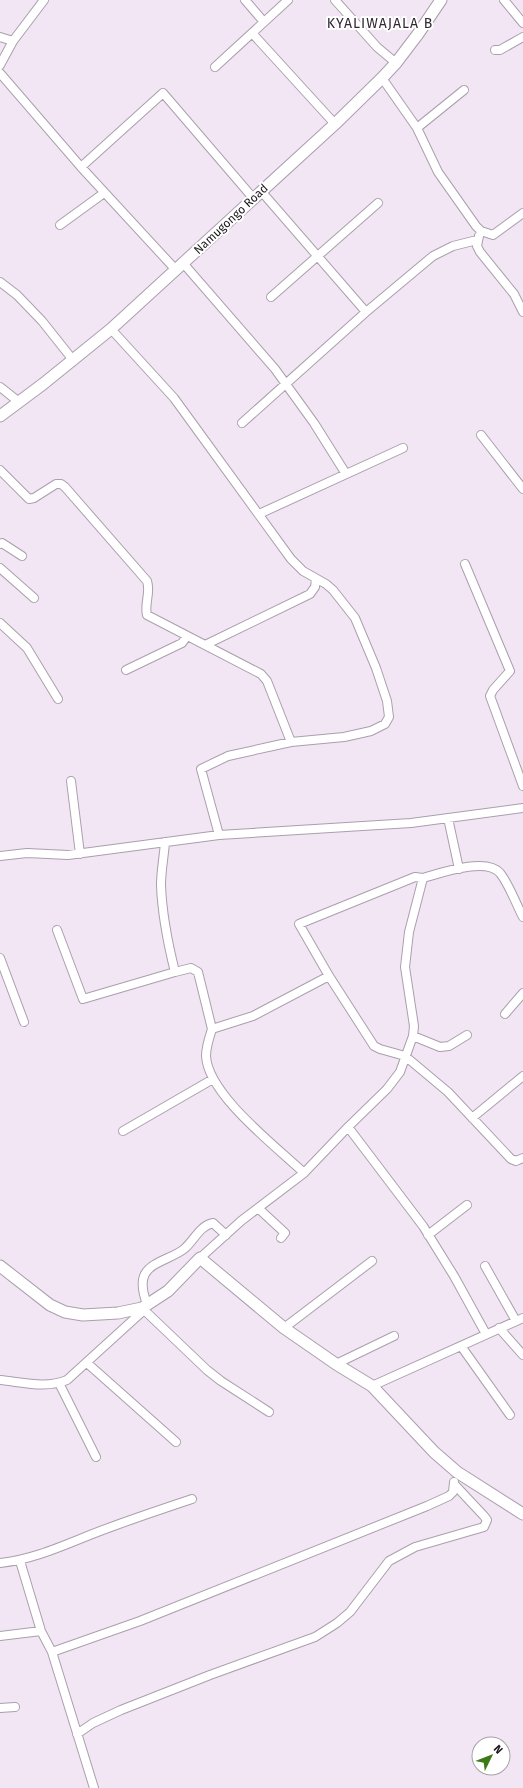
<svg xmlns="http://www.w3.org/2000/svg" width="523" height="1788" font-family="'Fira Sans',sans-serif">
	<rect width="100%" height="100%" fill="#f2e6f5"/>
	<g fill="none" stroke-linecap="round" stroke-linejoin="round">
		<defs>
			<path id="street" d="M245,0L264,22
				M335,0L377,47L396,63
				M504,0L523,23
				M252,33L335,124
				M0,37L13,41
				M495,50H500L523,37
				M0,65L13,41L44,0
				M215,67L288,0
				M0,73L81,167L176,270
				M382,78L417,128L438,172L476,226L481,231L493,235L523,213
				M417,128L464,90
				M81,167L163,93L253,198
				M261,191L366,312
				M60,225L104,193
				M479,236L477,246L480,252L514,294L523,312
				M183,263L275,369L314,423L346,474
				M0,282L17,295L42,321L73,360
				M271,297L378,203
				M111,329L174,398L291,559L303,571L326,584L333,590L355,618L376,668L387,701L389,717L385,724L371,731L344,737L291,742L228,756L201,769L219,835
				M0,387L19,402
				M242,423L366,312L433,256L453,246L477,240
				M481,435L523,489
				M0,470L29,499L34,498L56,484H61L65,487L147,581C151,593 144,603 147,615L261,674L267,681L291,742
				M259,514L403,448
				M0,544L2,543L22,556
				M465,564L510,671L493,690L490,696L523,786
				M0,568L34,598
				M0,623L27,648L58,699
				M205,645L310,594L315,587L316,580
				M126,670L182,643L187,636
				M71,781L80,854
				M448,818L459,869
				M165,842C164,856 161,871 161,885C162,914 168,944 175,972L191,968L198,972L212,1029L253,1016L329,976L374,1046L380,1049L405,1056L448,1092L511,1159L516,1161L523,1158
				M0,856L27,853L68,855L219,835L411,823L523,808
				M57,930L83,999L175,972
				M0,958L24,1022
				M329,976L299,924L415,877L423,878
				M505,1014L523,993
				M212,1029C209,1038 206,1047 206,1056C208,1095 277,1147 304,1173
				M413,1036L440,1047L449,1046L467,1035
				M472,1118L523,1076
				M348,1127L423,1226L454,1276L486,1334
				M123,1131L213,1079
				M258,1208L285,1233L281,1238
				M428,1235L467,1205
				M200,1258L241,1221L304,1173L348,1127L387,1089L400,1072L413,1036L414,1026L405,967L409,932L423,878C441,873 486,857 500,873C509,884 516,904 523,917
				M485,1266L516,1321
				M147,1304C144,1296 140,1283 145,1274C151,1262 173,1258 184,1249C194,1241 199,1226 213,1223L226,1235
				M142,1308L207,1370L221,1381L269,1412
				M284,1328L372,1261
				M499,1328L523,1355
				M461,1346L510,1415
				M87,1363L176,1442
				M336,1364L394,1336
				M0,1380C22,1382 46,1389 67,1380L144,1310
				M59,1383L96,1457
				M372,1386L523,1318
				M20,1561L41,1631L52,1652L94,1788
				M0,1563C39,1559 74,1540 111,1527C138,1517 165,1508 192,1499
				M0,1636L41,1631
				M52,1652L140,1621L427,1506L449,1496L453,1492L454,1482
				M0,1708L15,1707
				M77,1734L93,1723L121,1710L210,1675L315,1637L337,1623L350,1612L389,1561L415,1547L484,1527L487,1520L484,1516L454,1484"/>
			<path id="secondary" d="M0,416L43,384L111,329L335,124L382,78L396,63L418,34L441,0
				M0,1266L50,1305L65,1312L83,1315L118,1313L142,1308L168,1291L200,1258L284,1328L336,1364L372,1386L434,1452L457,1472L523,1514"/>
		</defs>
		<use href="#street" stroke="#aa9fad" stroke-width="10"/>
		<use href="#secondary" stroke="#aa9fad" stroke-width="13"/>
		<use href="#street" stroke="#fff" stroke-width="8"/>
		<use href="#secondary" stroke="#fff" stroke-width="11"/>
	</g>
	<g text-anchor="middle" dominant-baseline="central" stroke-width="4" stroke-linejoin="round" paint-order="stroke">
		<g font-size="12" fill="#1b171c" stroke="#fff">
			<text transform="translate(231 219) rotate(-43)">Namugongo Road</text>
		</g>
		<g font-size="14" letter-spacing="1" fill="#312833" stroke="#fff">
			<text x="380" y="23">KYALIWAJALA B</text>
		</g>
	</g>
	<g transform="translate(491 1756) rotate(47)"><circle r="19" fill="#ffffff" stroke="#a4a2a4"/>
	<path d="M0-3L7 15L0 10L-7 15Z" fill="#3d7a15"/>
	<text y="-6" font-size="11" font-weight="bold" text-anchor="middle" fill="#1b171c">N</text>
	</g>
</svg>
